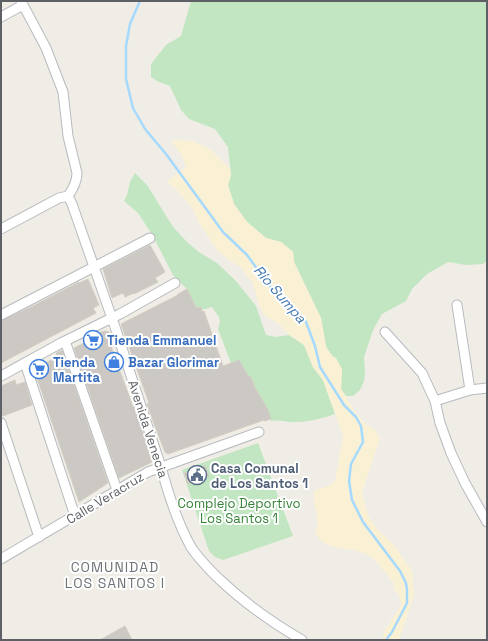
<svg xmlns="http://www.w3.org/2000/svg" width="488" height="641" font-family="'Space Grotesk',sans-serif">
	<rect width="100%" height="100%" fill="#efede5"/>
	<path fill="#c2e6c2" d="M191,1H487V261L483,264L466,265L448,262L427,274L412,289L406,301L382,314L373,330L364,357L365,371L364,381L360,390L353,396H346L341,389L342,369L326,347L321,318L294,262L293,252L281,242L266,238L247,222L234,204L228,185L231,175L228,147L215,129L189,119L181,110L170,86L157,81L151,77V64L166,45L181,36Z
		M135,173L147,185L173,227L188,243L199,252L217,263L236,281L256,306L266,335L276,337L289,335L304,345L313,367L323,380L335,414C323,418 310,422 297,422C288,423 280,419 271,421L268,410L253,384L254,383L250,376H248L231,363L218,329L220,322L219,317L212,307L202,310L201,307L196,308L187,289L173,275L153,236L138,213L124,201L127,195L130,182Z
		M258,443L293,536L223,560L215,557L209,551L182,470Z"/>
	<path fill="#faf1d5" d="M171,140L193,141L211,150L230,168L231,175L228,185L234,204L247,222L266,238L281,242L293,252L294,262L321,318L326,347L332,356L336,358L342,369L341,389L356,413L366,425L374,429L380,438L362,493L368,516L378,530L394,545L412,571L414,595L399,640H386L383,639L384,632L402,604L399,595L394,589V583C387,575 377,560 368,555C351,545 323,554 315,531C323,517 310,504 315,490L328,486L335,481L343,436L323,380L313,367L304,345L289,335L278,323L264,315L258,302L253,283L240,267L229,260L217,250L200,224L191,206L175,188L167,182L186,167L182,156Z"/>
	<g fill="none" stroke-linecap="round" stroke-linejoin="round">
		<path stroke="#a6d9fe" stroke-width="2.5" d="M140,1L130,24L126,46V79L133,108L145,129L166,154L223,232L247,255L268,284L306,322L315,346L320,367L344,405L356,417L361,426L363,442L351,464L349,481L352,500L363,522L400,571L406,583L407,590V603L392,632L386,640"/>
	</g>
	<path fill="#ccc9c4" stroke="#d4cec3" d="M150,245L165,272L155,278L158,282L134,294V293L125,297L123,293L112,298L103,269Z
		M88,279L99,305L93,308L96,313L1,363V321L33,306L79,282V283Z
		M187,289L196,308L201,307L202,312L204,311L223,366L239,360L248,376H250L254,384H253L268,410L271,419L264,421V420L168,454L165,452L156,429L147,404L149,403L121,324L178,295V294Z
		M105,331L109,332L111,337L108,338L133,407L134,406L139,419L152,462L119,478L74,348L98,336L101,332Z
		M62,350L108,483L79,502L34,369L57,357L56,353Z
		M15,380L16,385L25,382L32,405L3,416L1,411V386Z
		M205,466L209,476L188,484L184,473Z
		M125,626L132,640H100Z"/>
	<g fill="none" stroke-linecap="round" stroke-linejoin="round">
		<defs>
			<path id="minor" d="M21,1L46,48L63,92L68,136L77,173C77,182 73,189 68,196L72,204L115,327L161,467C168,493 178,524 191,547C198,558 208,568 217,577C243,602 271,622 302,640
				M1,17L23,5
				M1,229L59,198L68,196
				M457,305L470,390
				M1,315L150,238
				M385,332L422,373L435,401L440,423L451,453L465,483L487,522
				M65,341L117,490
				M25,363L75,516
				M1,376L61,343L120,314L175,283
				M435,401L470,390L487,388
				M1,423L39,537
				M1,559L148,472L259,432"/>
		</defs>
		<use href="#minor" stroke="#b7babf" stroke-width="11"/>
		<use href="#minor" stroke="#fff" stroke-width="9"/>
	</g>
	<defs>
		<symbol id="supermarket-ring" viewBox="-11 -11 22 22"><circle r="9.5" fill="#fff" stroke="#3f7fe0" stroke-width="1.5"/><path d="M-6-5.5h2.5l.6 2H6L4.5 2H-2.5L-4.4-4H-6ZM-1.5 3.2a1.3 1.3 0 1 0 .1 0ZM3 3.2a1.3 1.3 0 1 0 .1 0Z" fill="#3f7fe0"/></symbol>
		<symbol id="shop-ring" viewBox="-11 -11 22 22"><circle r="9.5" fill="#fff" stroke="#3f7fe0" stroke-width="1.5"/><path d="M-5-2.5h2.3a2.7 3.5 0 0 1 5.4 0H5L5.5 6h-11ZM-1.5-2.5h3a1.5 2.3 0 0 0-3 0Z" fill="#3f7fe0"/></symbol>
		<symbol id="civic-ring" viewBox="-11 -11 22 22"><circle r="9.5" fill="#fff" stroke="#5c6f8a" stroke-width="1.5"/><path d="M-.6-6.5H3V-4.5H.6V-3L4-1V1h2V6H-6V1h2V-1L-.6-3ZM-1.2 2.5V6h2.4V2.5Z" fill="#5c6f8a"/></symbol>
	</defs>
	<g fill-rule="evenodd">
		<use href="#supermarket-ring" x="82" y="329" width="22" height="22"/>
		<use href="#shop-ring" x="103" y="351" width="22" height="22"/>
		<use href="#supermarket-ring" x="28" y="358" width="22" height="22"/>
		<use href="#civic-ring" x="186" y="464" width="22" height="22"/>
	</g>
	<g text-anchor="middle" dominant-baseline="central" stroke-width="4" stroke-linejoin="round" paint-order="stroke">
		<g font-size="13" font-weight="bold" fill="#366cbe" stroke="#fff" text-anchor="start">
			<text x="107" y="340">Tienda Emmanuel</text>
			<text x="53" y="362">Tienda<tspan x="53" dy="15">Martita</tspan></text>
			<text x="128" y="362">Bazar Glorimar</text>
		</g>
		<g font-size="13" fill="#5d6165" stroke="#fff">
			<text transform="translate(148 429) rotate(72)">Avenida Venecia</text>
			<text transform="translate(105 498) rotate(-31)">Calle Veracruz</text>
		</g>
		<g font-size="13" font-weight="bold" fill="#4e5e75" stroke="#fff" text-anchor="start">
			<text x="211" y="468">Casa Comunal<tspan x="211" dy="15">de Los Santos 1</tspan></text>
		</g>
		<g font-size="13" fill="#368338" stroke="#fff">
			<text x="239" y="503">Complejo Deportivo<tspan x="239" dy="15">Los Santos 1</tspan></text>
		</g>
		<g font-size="14" font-style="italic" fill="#4279b0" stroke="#fff">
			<text transform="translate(280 294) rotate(49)">Río Sumpa</text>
		</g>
		<g font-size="14" letter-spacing="1" fill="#6e7377" stroke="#fff">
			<text x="115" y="567">COMUNIDAD<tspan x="115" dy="16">LOS SANTOS I</tspan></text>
		</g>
	</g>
	<rect width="488" height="641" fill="none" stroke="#5d6165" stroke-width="4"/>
</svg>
